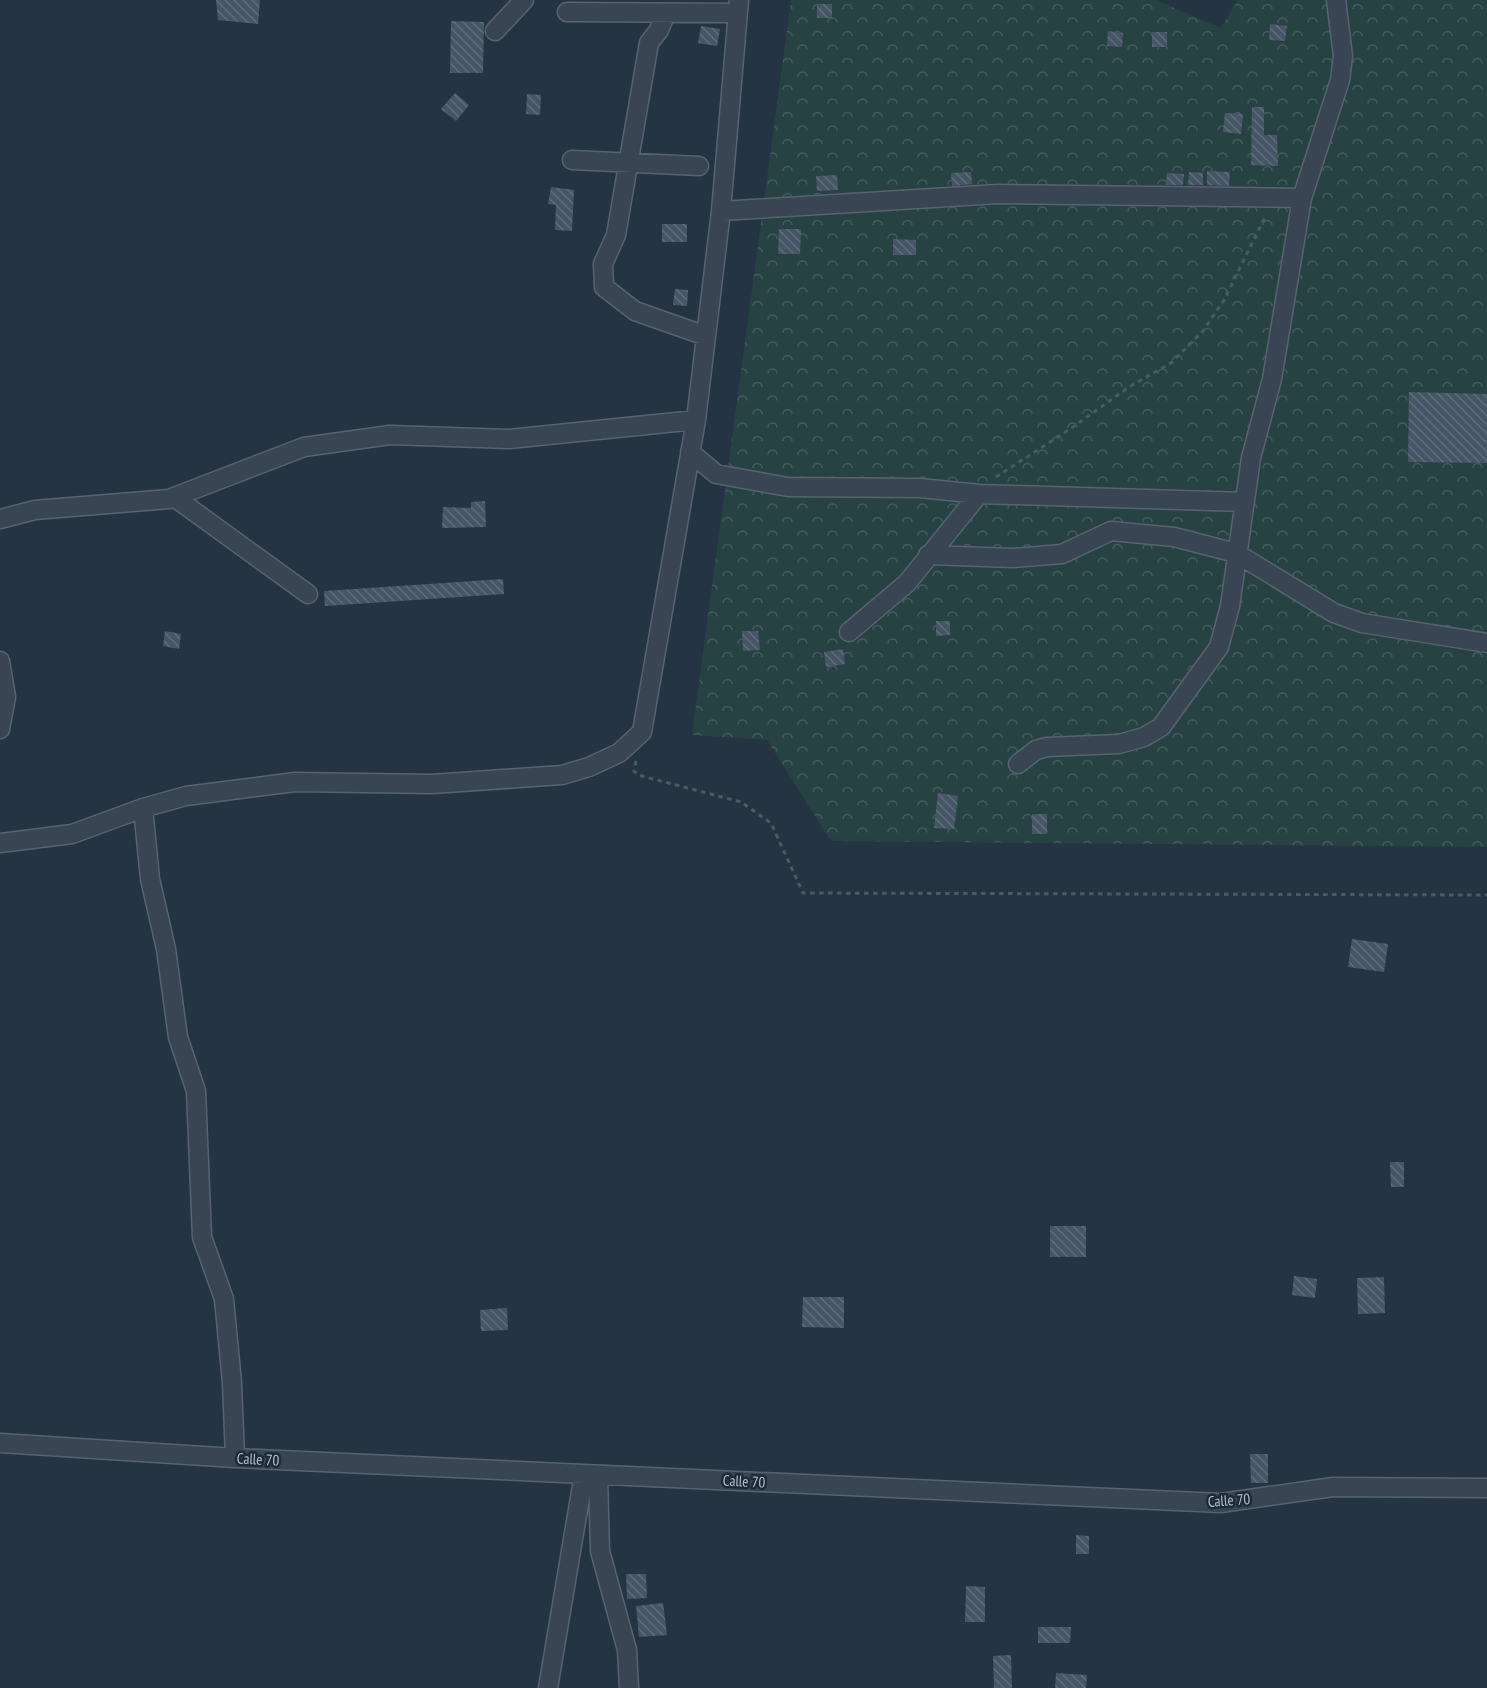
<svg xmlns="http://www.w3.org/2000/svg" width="1487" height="1688" font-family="'PT Sans Narrow',sans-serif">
	<defs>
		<pattern id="forest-crowns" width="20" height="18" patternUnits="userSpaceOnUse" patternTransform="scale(1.5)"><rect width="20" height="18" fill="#274243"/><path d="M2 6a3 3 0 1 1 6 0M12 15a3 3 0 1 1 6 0" fill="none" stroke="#445c5d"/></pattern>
		<pattern id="building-back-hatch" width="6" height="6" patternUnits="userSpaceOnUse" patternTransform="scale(1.5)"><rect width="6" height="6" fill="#465666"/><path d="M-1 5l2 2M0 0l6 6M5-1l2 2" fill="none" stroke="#5e6c7b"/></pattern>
	</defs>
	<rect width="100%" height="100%" fill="#253442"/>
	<path fill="url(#forest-crowns)" d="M791,0H1156L1221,28L1238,0H1487V847L831,841L767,740L692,735Z"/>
	<path fill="url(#building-back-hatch)" d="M216,0H260L258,24L218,20Z
		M817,4H832V18H817Z
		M451,21L484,22L483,73H450Z
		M1270,24L1287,26L1285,41L1269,40Z
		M701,26L720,29L717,46L698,43Z
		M1108,31L1123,33L1122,47L1107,46Z
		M1152,32H1167V47H1152Z
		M455,93L469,105L456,121L441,109Z
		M527,94L541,95L540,115L526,114Z
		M1252,107H1264V135H1277L1278,166L1251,165Z
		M1225,113L1243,114L1241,134L1223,132Z
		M1207,171L1230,172L1229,186L1207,185Z
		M971,172L972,184L952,186L951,173Z
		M1189,172L1203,173V185H1188Z
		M1167,173L1184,174L1183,185H1166Z
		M837,175L838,190L817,191L816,176Z
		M551,187L574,190L572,231L555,230L556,205L548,204Z
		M662,224H687V242H662Z
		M779,229H801L800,254H778Z
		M893,239L916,240V255H893Z
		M675,289L688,290L687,306L673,305Z
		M1409,392L1487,394V463L1408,462Z
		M485,501L486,527L442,528L443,507L471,508V502Z
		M503,579L504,594L325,606L324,591Z
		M936,621H950V635L936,636Z
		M165,631L181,634L179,649L163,646Z
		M742,631H758L760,650L743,651Z
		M843,649L845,664L826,667L824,652Z
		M938,793L958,796L954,829L934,828Z
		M1032,814H1047V834H1032Z
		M1352,939L1388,944L1384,972L1348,967Z
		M1390,1162H1404V1187H1391Z
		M1050,1226H1086V1257H1050Z
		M1294,1276L1317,1279L1315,1298L1292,1295Z
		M1384,1277L1385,1313L1358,1314L1357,1278Z
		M803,1297H844V1328L802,1327Z
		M507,1308L508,1330L481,1331L480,1310Z
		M1250,1454H1268V1483H1251Z
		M1076,1535L1089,1536V1554H1076Z
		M626,1574H646L647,1598L627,1599Z
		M966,1586L985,1587V1622H965Z
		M663,1603L667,1635L639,1637L636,1606Z
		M1038,1627H1071L1070,1643H1038Z
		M1011,1655L1012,1688H994L993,1656Z
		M1056,1673L1087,1675L1086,1688H1055Z"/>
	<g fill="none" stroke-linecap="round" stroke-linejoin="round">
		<defs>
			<path id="minor" d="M567,12L738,13
				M666,13L659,30L649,43L616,235L603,264L604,287L635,311L706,336
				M495,31L524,0
				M572,160L699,166
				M721,211L998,194L1302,198
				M690,452L716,474L788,487L920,488L979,494L1245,502
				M174,497L308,594
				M0,519L35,510L169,499L304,447L390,435L509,439L696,420
				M928,555L1013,558L1062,554L1111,531L1174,537L1236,553L1334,613L1362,623L1487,643
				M849,632L907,583L979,494
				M0,661L6,697L0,729
				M1018,764L1036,750L1047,747L1119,744L1144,737L1161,727L1219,647L1230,606L1251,458L1272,379L1302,198L1340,80L1343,56L1336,0
				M143,808L150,879L166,949L178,1037L196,1091L202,1237L224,1299L232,1383L235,1458
				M0,843L72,834L143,808L186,796L295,782L432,784L562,775L589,767L619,753L642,732L696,420L721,211L739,0
				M0,1443L235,1458L1221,1503L1333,1487L1487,1488
				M598,1475L600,1551L627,1650L629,1688
				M548,1688L584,1474"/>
		</defs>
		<use href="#minor" stroke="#57636f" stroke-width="21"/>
		<path stroke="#455f60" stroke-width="3" stroke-dasharray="4.5 4.5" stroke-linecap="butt" d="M996,477L1073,427L1129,387L1171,363L1203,331L1224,300L1266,215
			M636,761L634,771L638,775L741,802L771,823L803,893L1487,895"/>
		<use href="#minor" stroke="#394552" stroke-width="18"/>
	</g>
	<g text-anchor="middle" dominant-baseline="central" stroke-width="5" stroke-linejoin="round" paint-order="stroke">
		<g font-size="15" fill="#b6c0cc" stroke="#1e2a37">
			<text transform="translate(258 1459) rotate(3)">Calle 70</text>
			<text transform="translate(744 1481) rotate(3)">Calle 70</text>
			<text transform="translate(1229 1500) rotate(-4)">Calle 70</text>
		</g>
	</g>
</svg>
